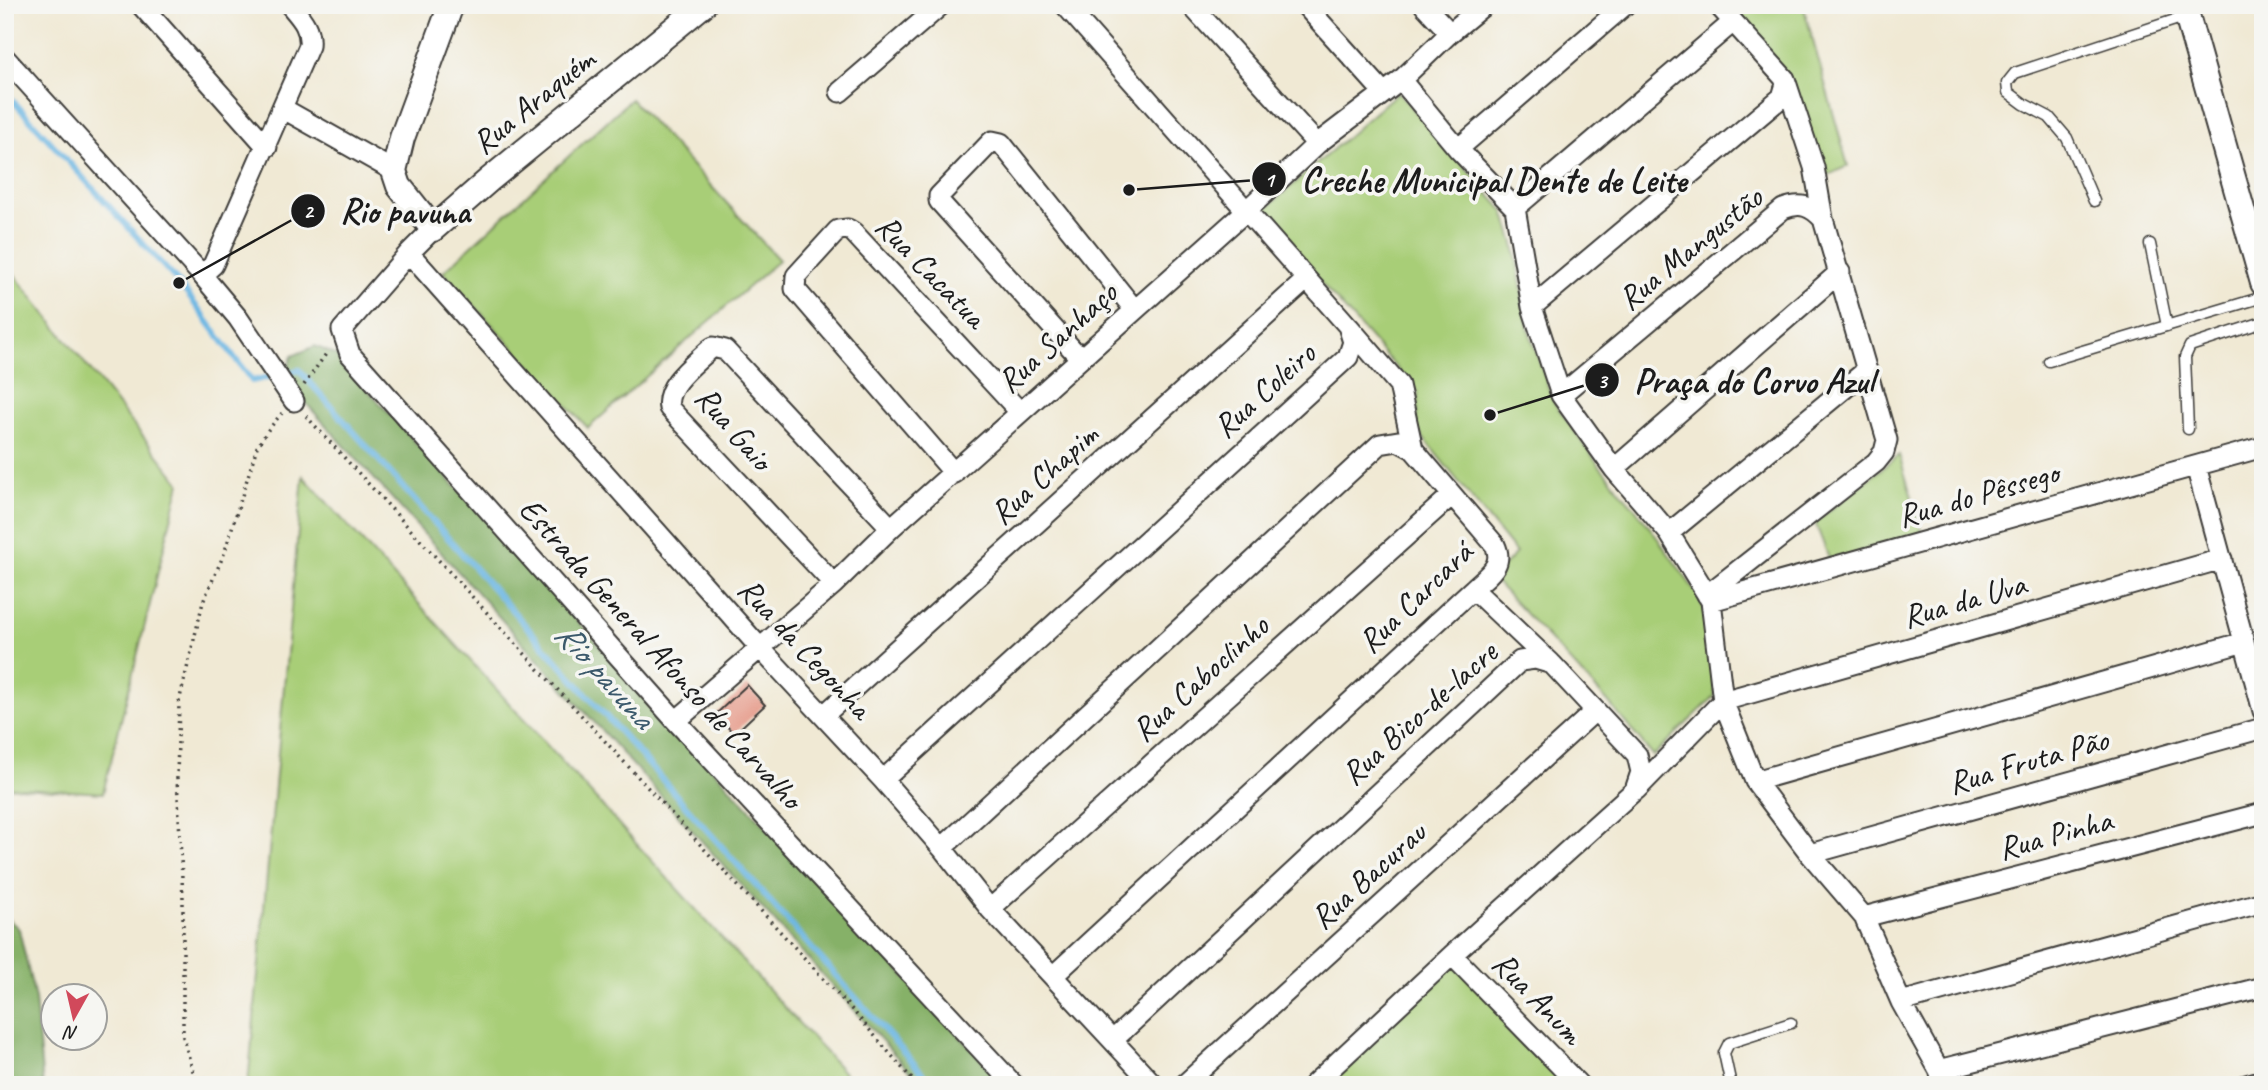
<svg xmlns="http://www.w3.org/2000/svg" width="2268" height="1090" font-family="Caveat,sans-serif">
	<rect width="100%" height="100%" fill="#f6f6f2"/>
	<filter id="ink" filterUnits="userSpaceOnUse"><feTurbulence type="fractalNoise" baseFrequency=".0143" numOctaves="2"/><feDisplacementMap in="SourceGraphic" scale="14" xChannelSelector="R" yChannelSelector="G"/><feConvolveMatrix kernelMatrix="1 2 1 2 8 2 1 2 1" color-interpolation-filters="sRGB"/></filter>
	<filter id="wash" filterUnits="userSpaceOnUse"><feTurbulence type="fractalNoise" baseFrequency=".00686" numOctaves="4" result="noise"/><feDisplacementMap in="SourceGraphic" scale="28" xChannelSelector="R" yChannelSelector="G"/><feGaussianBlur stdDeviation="1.57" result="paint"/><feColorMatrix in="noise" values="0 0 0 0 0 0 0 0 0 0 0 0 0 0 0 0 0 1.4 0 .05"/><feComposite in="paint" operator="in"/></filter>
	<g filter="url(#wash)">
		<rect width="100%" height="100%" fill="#f0e9d4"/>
		<path fill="#a8ce77" stroke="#62754a" stroke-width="2" d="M1732,5H1803L1848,166L1824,177L1791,82L1739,20Z
			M1398,92L1504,211L1514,244L1528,328L1553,401L1598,464L1643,518L1698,595L1704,609L1715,696L1653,756L1608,702L1492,578L1516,553L1416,429L1418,392L1260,214Z
			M631,99L779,260L588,428L443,272Z
			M5,263L180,483L103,793L5,787Z
			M1899,455L1925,540L1832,566L1815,522Z
			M303,476L855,1085H248Z
			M1452,960L1572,1085H1317Z"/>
		<path fill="#86b168" stroke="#516642" stroke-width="2" d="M315,346L336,355L671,724L1005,1085H922L294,390L288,368L292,356Z
			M5,916L19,929L35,999L43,1085H5Z"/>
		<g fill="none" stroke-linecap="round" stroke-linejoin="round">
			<path stroke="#69b5e2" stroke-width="6" d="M5,92L179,283L252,381L299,370L933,1085"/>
		</g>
		<g id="blocks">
			<path fill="#e59685" d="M747,685L765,705L734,734L716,714Z"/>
		</g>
	</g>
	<g filter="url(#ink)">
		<use href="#blocks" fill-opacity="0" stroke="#3c3b38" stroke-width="2"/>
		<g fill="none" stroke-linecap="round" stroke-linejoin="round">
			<defs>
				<path id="service" d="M2094,201L2067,138L2049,117L2024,104L2008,92L2007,83L2015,73L2187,16
					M2150,244L2167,326
					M2049,361L2263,297
					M2188,429L2185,357L2190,346L2263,322
					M1731,1085L1724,1053L1729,1043L1791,1023"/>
				<path id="minor" d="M141,5L267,147
					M1191,5L1317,144
					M1305,5L1384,93
					M1424,5L1450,33
					M5,58L202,275L238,318L294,401
					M1785,79L1814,167L1823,219
					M1401,80L1458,149L1515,208L1532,307L1561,395L1614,469L1669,533L1711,601L1723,701L1755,781L1810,854L1864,917L1901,1002L1939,1070L1944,1085
					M840,92L941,5
					M282,108L394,171
					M1458,149L1625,5
					M1515,208L1733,22
					M433,229L409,253L342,330L350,354L676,721L1014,1085
					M409,253L761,649L883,780L942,848L990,909L1154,1085
					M202,275L213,265L309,46C311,28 301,18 290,5
					M1532,307L1782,97L1786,84L1784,78L1718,5
					M1349,327L1399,385L1413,449
					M1080,358L939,201V196L992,141L1001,143L1134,309
					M1561,395L1783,209C1801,202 1811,206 1823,219L1887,440L1884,452L1876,462L1707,595
					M2196,466L2263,711
					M1614,469L1840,272
					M954,473L795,289L796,276L838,230L848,229L853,232L1020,412
					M1669,533L1867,370
					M834,584L669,408C664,385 696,363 710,349L713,347L725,350L891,528
					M1473,589L1551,663
					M1711,601L2263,447
					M824,715L1306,280
					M676,721L834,584L891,528L1246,211L1317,144L1401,80L1450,33L1484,5
					M883,780L1348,357L1353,342L1348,326L1065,5
					M1755,781L2244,642
					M1636,790L1723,701L2222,559
					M942,848L1380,444L1398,441L1413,449L1495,545C1505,566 1487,575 1473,589L1053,976
					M1810,854L2263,728
					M990,909L1452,495
					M1864,917L2263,813
					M1452,955L1579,1085
					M1901,1002L2263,902
					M1113,1040L1520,661L1535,659L1552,664L1637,755L1641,772L1635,790L1452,955L1313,1085
					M1939,1070L2263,987
					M1184,1085L1595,711
					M2246,1085L2263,1080"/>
				<path id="tertiary" d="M451,5L402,138L394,171L399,186L433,229L489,180L703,5
					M2184,5L2263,283"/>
			</defs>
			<use href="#service" stroke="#3c3b38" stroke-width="13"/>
			<use href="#minor" stroke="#3c3b38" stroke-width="23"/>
			<use href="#tertiary" stroke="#3c3b38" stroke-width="28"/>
			<path stroke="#3c3b38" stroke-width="3.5" stroke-dasharray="2 5" stroke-linecap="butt" d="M304,385L328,351
				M306,416L855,1013L917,1085
				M197,1085L183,1037V898L177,778L179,702L203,602L224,554L257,447L268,430L282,413"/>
			<use href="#service" stroke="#fff" stroke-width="10"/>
			<use href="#minor" stroke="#fff" stroke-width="19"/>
			<use href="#tertiary" stroke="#fff" stroke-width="24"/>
		</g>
	</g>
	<g text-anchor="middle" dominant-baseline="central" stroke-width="7" stroke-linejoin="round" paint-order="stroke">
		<g font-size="33" fill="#1c1c1c" stroke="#f6f6f2">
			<text transform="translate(533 101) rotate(-39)">Rua Araquém</text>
			<text transform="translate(1690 248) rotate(-39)">Rua Mangustão</text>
			<text transform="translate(931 271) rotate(46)">Rua Cacatua</text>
			<text transform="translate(1057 337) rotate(-42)">Rua Sanhaço</text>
			<text transform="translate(1264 390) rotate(-42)">Rua Coleiro</text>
			<text transform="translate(734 428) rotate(49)">Rua Gaio</text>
			<text transform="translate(1044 474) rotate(-42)">Rua Chapim</text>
			<text transform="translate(1978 494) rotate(-16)">Rua do Pêssego</text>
			<text transform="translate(1415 597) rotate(-44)">Rua Carcará</text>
			<text transform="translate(1964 600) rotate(-16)">Rua da Uva</text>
			<text transform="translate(805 648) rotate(47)">Rua da Cegonha</text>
			<text transform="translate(661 653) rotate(48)">Estrada General Afonso de Carvalho</text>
			<text transform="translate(1200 678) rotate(-42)">Rua Caboclinho</text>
			<text transform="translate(1419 713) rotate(-42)">Rua Bico-de-lacre</text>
			<text transform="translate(2028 761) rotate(-16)">Rua Fruta Pão</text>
			<text transform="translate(2055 834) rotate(-15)">Rua Pinha</text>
			<text transform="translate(1368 875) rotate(-42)">Rua Bacurau</text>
			<text transform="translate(1538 998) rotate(46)">Rua Anum</text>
		</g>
		<g font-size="35" font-style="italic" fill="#3b596b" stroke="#f6f6f2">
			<text transform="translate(605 675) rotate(48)">Rio pavuna</text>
		</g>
	</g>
	<path fill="none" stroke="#1c1c1c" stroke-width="2.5" d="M1129 190L1269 179M179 283L308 211M1490 415L1602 380"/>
	<g fill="#1c1c1c" stroke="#f6f6f2" stroke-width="2.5">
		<circle cx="1129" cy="190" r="7"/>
		<circle cx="179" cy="283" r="7"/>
		<circle cx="1490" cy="415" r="7"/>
		<circle cx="1269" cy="179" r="18"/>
		<circle cx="308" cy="211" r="18"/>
		<circle cx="1602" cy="380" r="18"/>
	</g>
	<g font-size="21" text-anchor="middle" font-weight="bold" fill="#fff">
		<text x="1269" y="187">1</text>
		<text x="308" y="218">2</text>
		<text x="1602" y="388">3</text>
	</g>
	<g font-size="35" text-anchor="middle" font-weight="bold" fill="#1c1c1c" stroke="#f6f6f2" stroke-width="7" stroke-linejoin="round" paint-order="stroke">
		<text x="1494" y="192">Creche Municipal Dente de Leite</text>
		<text x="405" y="223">Rio pavuna</text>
		<text x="1754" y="393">Praça do Corvo Azul</text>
	</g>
	<rect width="2268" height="1090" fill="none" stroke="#f6f6f2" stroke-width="28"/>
	<g transform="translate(74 1017) rotate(188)"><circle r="33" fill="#f6f6f2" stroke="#9f9f9c" stroke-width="2"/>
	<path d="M0-5L12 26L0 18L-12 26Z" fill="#d1495b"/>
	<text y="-10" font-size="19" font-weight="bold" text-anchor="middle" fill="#1c1c1c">N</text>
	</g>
</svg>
